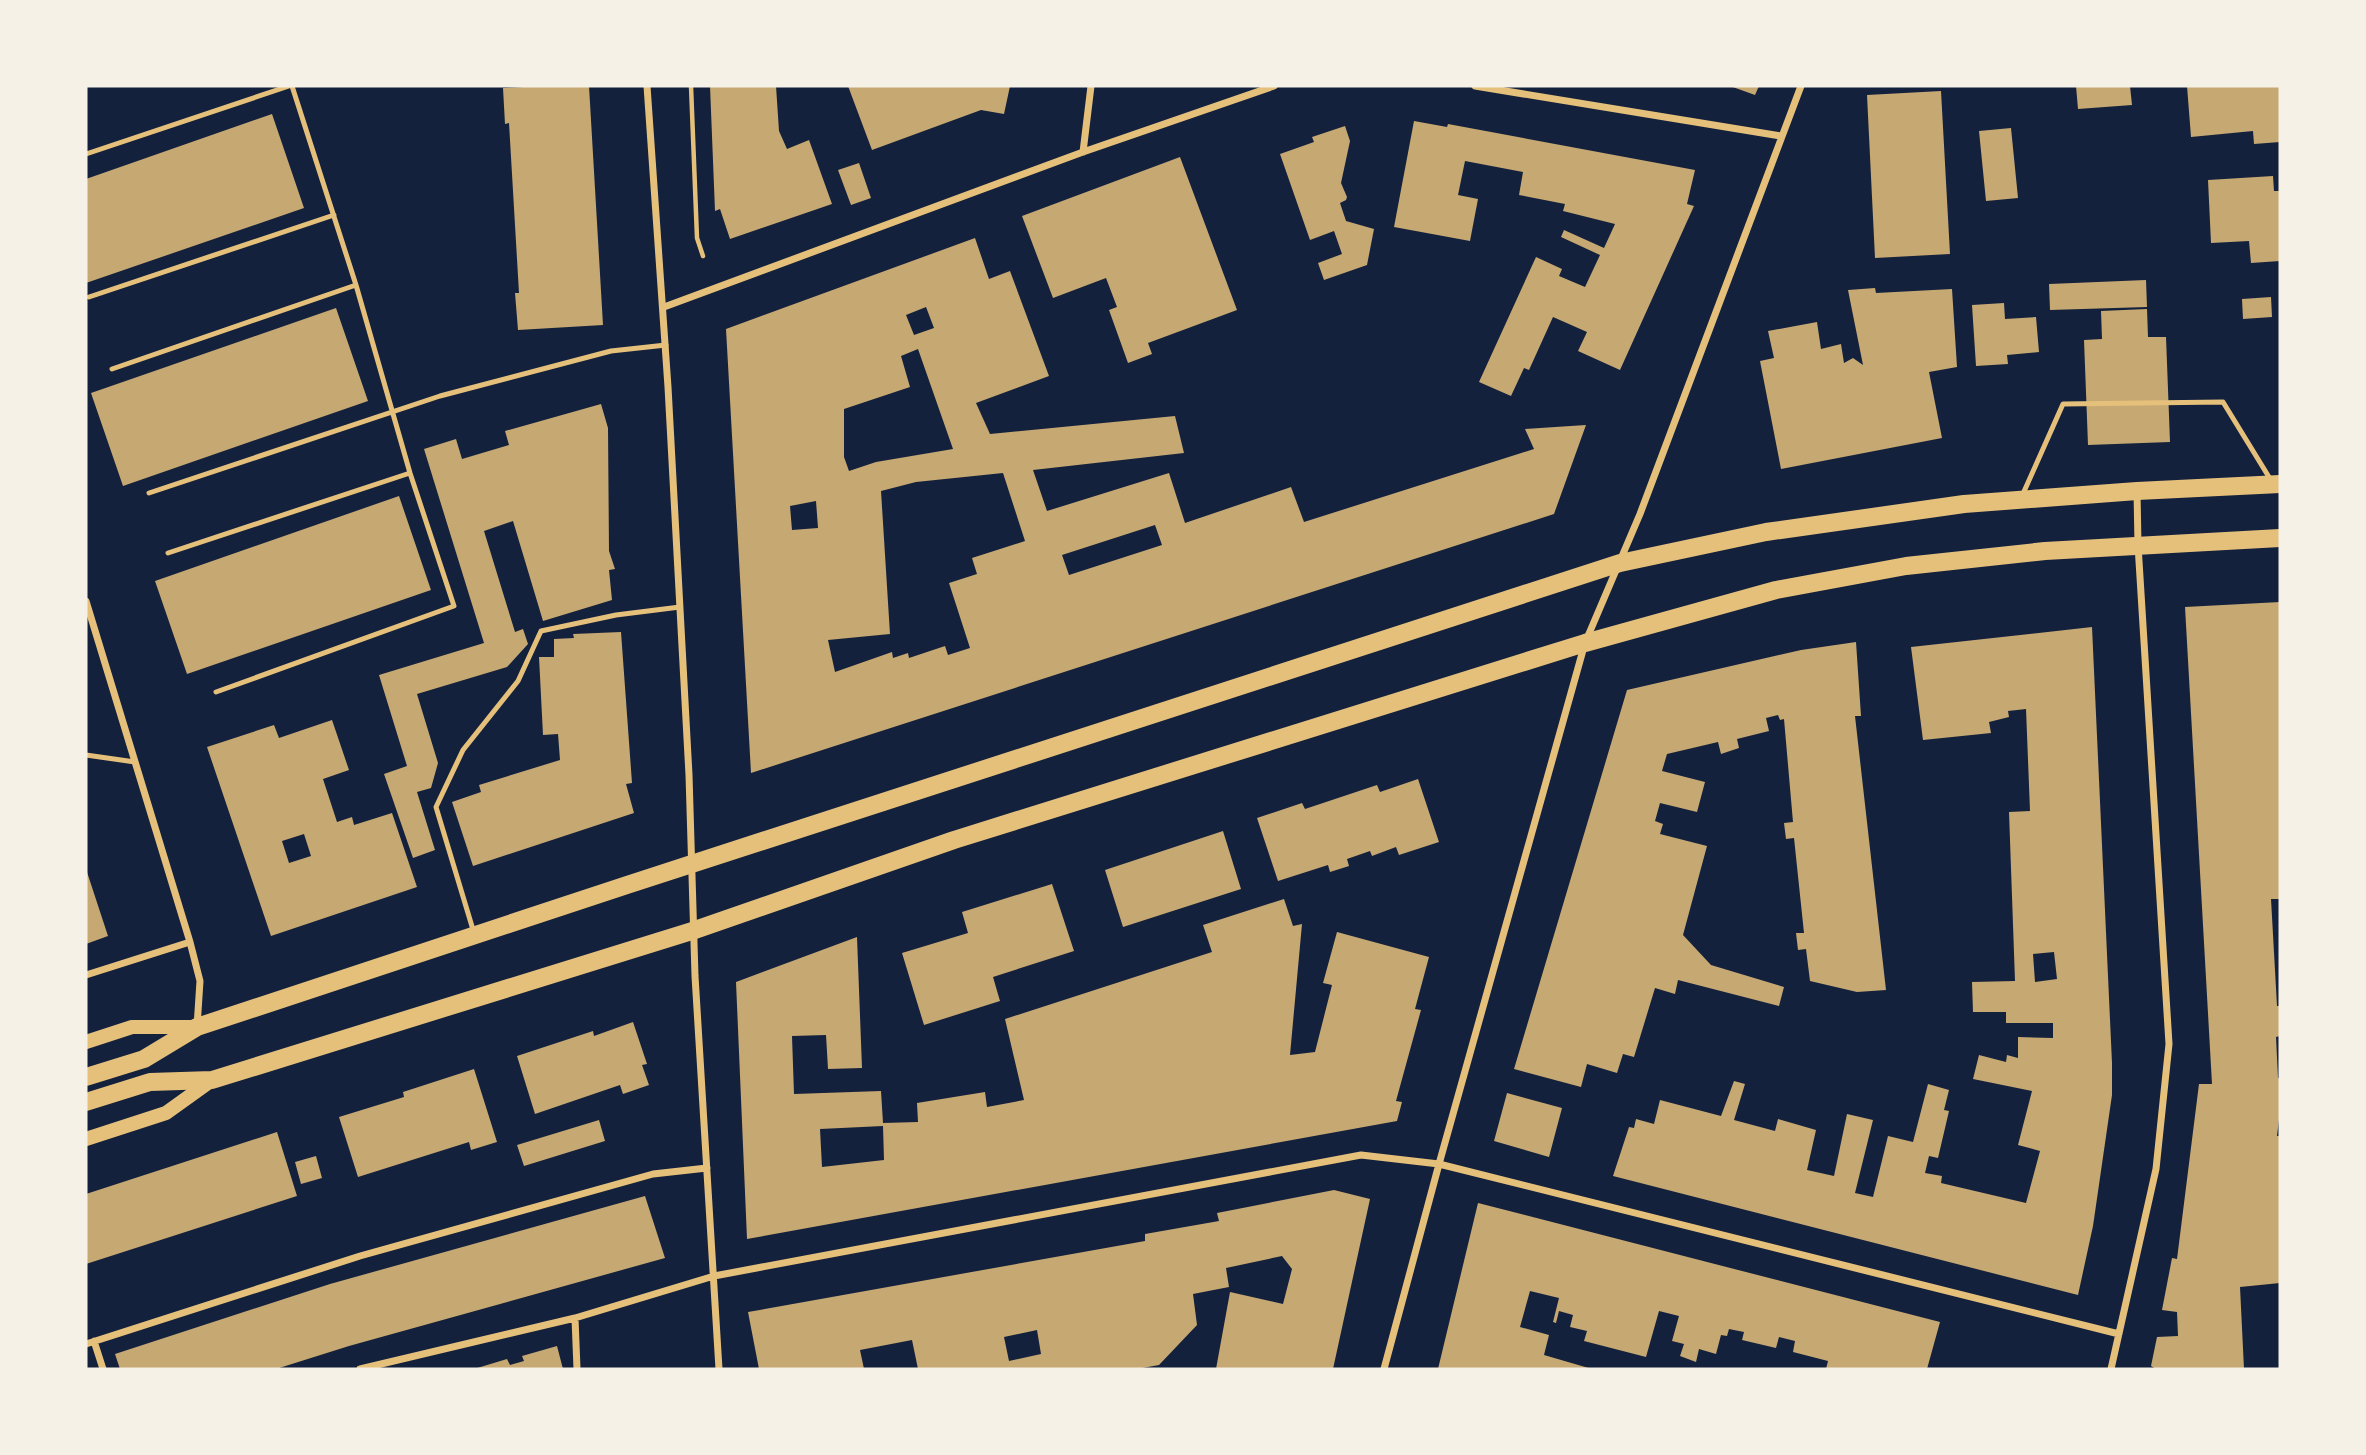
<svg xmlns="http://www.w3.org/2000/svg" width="2366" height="1455" font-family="'Fira Sans',sans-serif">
	<rect width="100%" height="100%" fill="#14213d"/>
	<path fill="#c6a872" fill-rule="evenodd" d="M545,86H589L603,325L518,330L515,293H519L509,123L505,124L503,88Z
		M710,86H776L779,131L787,149L809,140L832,204L730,239L720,209L715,211Z
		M848,86H1010L1004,114L981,110L872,150Z
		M1730,86H1759L1755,95Z
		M2076,86H2130L2132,105L2078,109Z
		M2187,86H2280V142L2254,144L2253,131L2191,137Z
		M1941,91L1950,254L1875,258L1867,95Z
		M272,114L304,208L86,283V179Z
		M1414,121L1447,127L1448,124L1695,170L1687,204L1694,206L1620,370L1578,351L1587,332L1553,317L1529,370L1524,368L1511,396L1479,382L1536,257L1562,269L1559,276L1585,287L1600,255L1561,237L1564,230L1604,248L1615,224L1563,211L1565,204L1519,195L1523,172L1465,161L1458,195L1478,199L1470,241L1394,227Z
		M1345,126L1350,141L1341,183L1347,197L1346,200L1340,203L1346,221L1374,229L1367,265L1324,280L1318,263L1342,254L1334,231L1310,240L1280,154L1314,142L1312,137Z
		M2011,128L2018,198L1986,201L1979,131Z
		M1180,157L1237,310L1148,343L1152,354L1128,363L1109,310L1117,307L1106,278L1053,298L1022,216Z
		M859,163L871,198L851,205L838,170Z
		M2273,176L2274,191H2280V261L2251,263L2249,241L2211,243L2208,180Z
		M975,238L989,279L1010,271L1049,376L976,403L990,434L1175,416L1184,453L1033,470L1047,511L1169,473L1185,523L1291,487L1304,522L1534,449L1525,429L1586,425L1554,514L751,773L726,329ZM926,307L934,328L914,335L906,315ZM918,349L953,449L876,462L849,471L844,457V409L910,387L901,356ZM1003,473L1025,541L972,558L977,574L949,583L970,648L948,655L945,646L909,658L908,653L893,658L892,652L835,672L828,640L890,634L881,491L916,482ZM816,501L818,528L792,530L790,506ZM1155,525L1162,545L1069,575L1062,555Z
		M2146,280L2147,307L2050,310L2049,284Z
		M1875,288L1876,293L1952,289L1957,367L1929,372L1942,438L1781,469L1760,361L1774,358L1768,331L1817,322L1821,349L1841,344L1844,363L1853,358L1863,365L1848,290Z
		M2271,297L2272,317L2243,319L2242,299Z
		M2004,303L2005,319L2036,317L2039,352L2007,355L2008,364L1976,366L1972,305Z
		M336,308L368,401L123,486L91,393Z
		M2147,309L2148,337H2166L2170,442L2088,445L2084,340L2102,339L2101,311Z
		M601,404L608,428L609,551L615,569L609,570L612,600L543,621L513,521L484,531L515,632L523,629L528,644L507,667L417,694L438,763L431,788L417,792L435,850L413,858L384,774L407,766L379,675L484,643L424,449L456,439L462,459L509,445L505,431Z
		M399,496L431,590L187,674L155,581Z
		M2280,602V899H2271L2277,1006H2280V1036L2276,1037L2278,1078H2280V1111L2277,1136H2280V1283L2240,1287L2244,1369H2156L2151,1366L2157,1337L2178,1336L2177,1312L2162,1310L2172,1258L2177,1259L2199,1084H2212L2185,607Z
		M2092,627L2112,1063V1095L2093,1226L2078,1295L1613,1176L1629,1127L1634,1128L1636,1119L1654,1124L1660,1100L1721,1116L1734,1081L1745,1084L1734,1120L1775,1131L1778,1119L1816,1130L1807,1170L1834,1176L1847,1114L1873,1120L1855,1193L1873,1197L1888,1136L1913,1142L1928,1084L1949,1090L1944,1110L1949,1111L1938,1158L1929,1156L1925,1173L1942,1176L1941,1183L2026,1203L2040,1151L2018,1145L2032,1091L1973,1079L1979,1055L2006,1062L2007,1055L2018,1058V1037L2053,1038V1023H2006V1012H1973L1972,982L2015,981L2009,812L2030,811L2026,709L2008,711L2009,717L1989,722L1991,733L1923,740L1911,647ZM2054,952L2057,979L2035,982L2033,954Z
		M621,632L632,783L626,784L634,813L473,866L452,802L481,792L479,785L560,760L558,734L543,735L539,657H554V639L574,638L573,634Z
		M1856,642L1861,716H1855L1886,990L1857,992L1810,981L1806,949L1798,950L1796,933H1804L1794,838L1786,839L1784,823L1793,822L1784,719L1780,720L1778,715L1766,718L1769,731L1737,739L1739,748L1721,754L1718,742L1667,754L1662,771L1705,782L1697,812L1660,803L1655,821L1663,824L1660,834L1707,846L1683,935L1711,965L1784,987L1779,1006L1678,980L1675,994L1655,988L1634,1057L1623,1054L1617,1073L1587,1064L1581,1087L1514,1069L1627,690L1801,650Z
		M332,720L349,770L323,779L337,822L352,817L354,825L392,813L417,887L271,936L207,747L274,725L279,738ZM304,834L311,856L289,863L282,841Z
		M1418,779L1439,842L1399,855L1396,847L1372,856L1370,851L1347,859L1349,866L1330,872L1328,865L1278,881L1257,818L1302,803L1305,809L1377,785L1380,792Z
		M1223,831L1241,889L1123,927L1105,870Z
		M86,869L108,936L86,944Z
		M1052,884L1074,951L993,977L1000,1001L924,1025L902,953L968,933L962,912Z
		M1284,899L1293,926L1302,924L1290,1055L1315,1052L1332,985L1323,983L1337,932L1429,957L1415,1009L1421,1010L1396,1101L1402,1102L1397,1121L747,1239L736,982L857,937L862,1068L828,1069L826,1035L792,1036L794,1094L881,1091L883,1123L918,1122L917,1103L985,1092L987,1107L1024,1100L1005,1019L1212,952L1203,925ZM883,1126L884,1160L822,1167L820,1129Z
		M633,1022L647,1064L642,1065L649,1085L623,1094L620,1085L535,1114L517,1056L593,1031L594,1036Z
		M474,1069L497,1142L471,1150L469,1142L358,1177L339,1117L404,1097L403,1092Z
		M1507,1093L1562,1108L1549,1157L1494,1141Z
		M599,1120L605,1141L524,1166L517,1145Z
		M277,1132L297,1196L86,1264V1194Z
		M316,1156L322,1178L301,1184L295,1162Z
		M1334,1190L1370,1199L1333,1369H1216L1230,1292L1283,1304L1292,1269L1282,1256L1226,1268L1229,1287L1193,1294L1197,1325L1159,1365L1137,1369H918L912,1340L860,1350L864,1369H759L748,1312L1145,1241V1234L1219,1221L1217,1213ZM1037,1330L1041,1354L1009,1361L1004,1337Z
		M645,1196L665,1258L349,1346L276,1369H120L115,1354L330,1284Z
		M1478,1203L1940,1322L1927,1369H1826L1828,1361L1793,1352L1795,1341L1779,1337L1776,1348L1742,1340L1744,1332L1729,1329L1727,1336L1721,1335L1716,1354L1699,1349L1696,1362L1680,1356L1684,1344L1672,1341L1679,1316L1659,1311L1646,1357L1584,1341L1587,1331L1570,1327L1573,1315L1559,1311L1556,1323L1553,1322L1559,1298L1530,1291L1520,1327L1549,1335L1544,1355L1592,1369H1438Z
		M557,1346L563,1369H474L507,1359L510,1365L524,1361L522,1356Z"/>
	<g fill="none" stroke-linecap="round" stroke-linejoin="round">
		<path stroke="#e5c07b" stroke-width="4.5" d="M691,86L697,238L703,256"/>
		<path stroke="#e5c07b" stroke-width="5" d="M86,154L289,86
			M89,297L334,215
			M112,369L356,285
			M149,493L440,396L611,351L666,345
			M2022,496L2063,404L2223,402L2272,482
			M168,553L410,473
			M216,692L454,606L410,473L356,285L292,86
			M86,755L135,762
			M474,933L436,807L463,750L518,681L541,631L616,615L680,607"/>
		<path stroke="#e5c07b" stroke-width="7" d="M647,86L668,387L689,775L695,976L719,1369
			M1475,86L1781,136
			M1083,152L1091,86
			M664,307L1083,152L1274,86
			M86,601L190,942L200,981L197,1027
			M86,975L190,942
			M575,1318L577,1369
			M94,1341L103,1369
			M86,1344L360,1256L653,1174L707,1168
			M360,1369L575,1318L714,1276L1361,1155L1439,1164L2119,1334
			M1384,1369L1439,1164L1585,643L1640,514L1801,86
			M2111,1369L2156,1169L2169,1044L2138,545L2137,491"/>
		<path stroke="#e5c07b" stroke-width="14" d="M86,1042L132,1027H196
			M86,1139L166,1113L212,1080"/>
		<path stroke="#e5c07b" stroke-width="18" d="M86,1077L144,1059L197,1027L627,885L1620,563L1766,532L1964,504L2137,491L2280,484
			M86,1102L150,1082L212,1080L692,931L954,840L1585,643L1776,590L1906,566L2045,551L2280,538"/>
	</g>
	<rect width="2366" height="1455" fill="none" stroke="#f6f1e7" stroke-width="175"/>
</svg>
